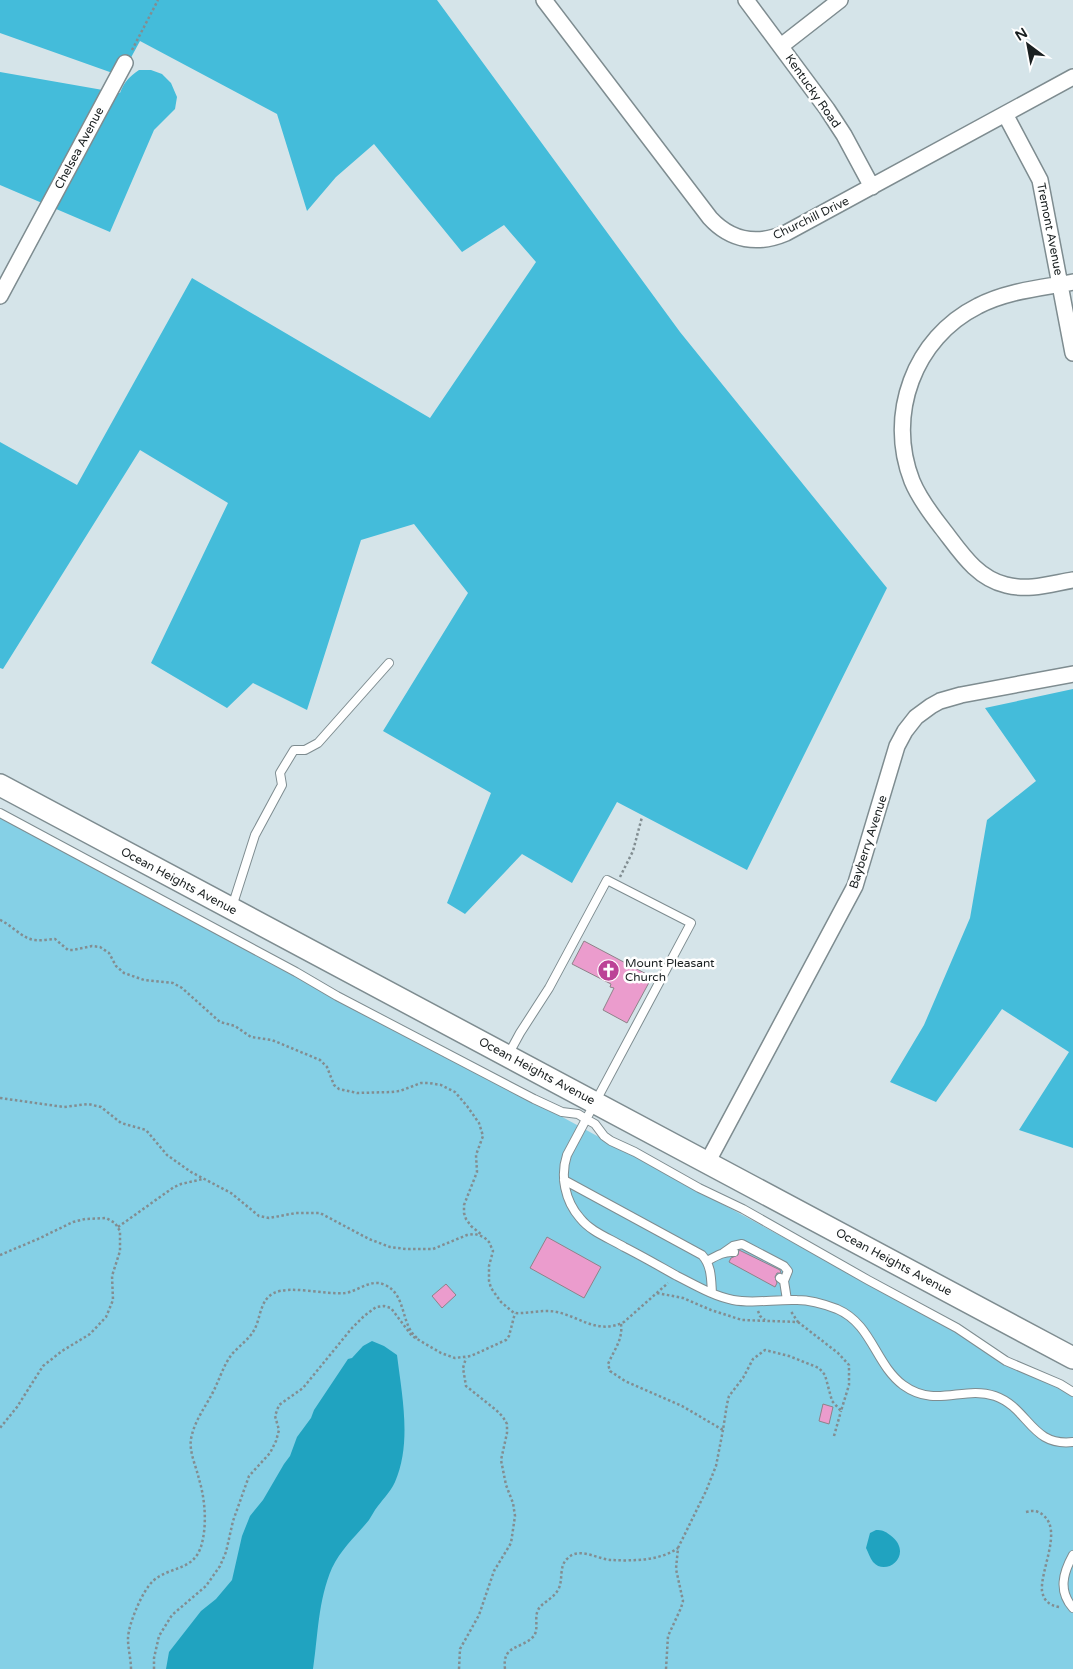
<svg xmlns="http://www.w3.org/2000/svg" width="1073" height="1669" font-family="'Varela Round',sans-serif">
	<rect width="100%" height="100%" fill="#d5e4e9"/>
	<path fill="#85d0e6" d="M0,811L1073,1395V1669H0Z"/>
	<path fill="#44bcda" d="M0,0H437L680,332L887,588L747,870L617,802L572,883L522,854L465,914L447,903L491,793L383,731L468,593L414,524L361,540L307,710L253,683L227,708L151,663L228,503L140,450L3,669L0,668V442L77,485L192,278L430,418L536,262L504,225L462,252L374,144L336,177L307,211L277,114L140,41L121,76L0,33Z
		M139,70H151L162,74L171,83L177,97L175,109L154,130L110,232L0,185V72L120,93C124,82 129,77 139,70Z
		M1073,689V1148L1019,1130L1069,1052L1002,1009L936,1102L890,1082L924,1025L970,918L987,820L1036,781L985,708Z"/>
	<path fill="#20a3c0" d="M372,1341L384,1346L397,1355C402,1396 412,1443 395,1482C390,1493 381,1501 375,1510C373,1513 371,1517 369,1520C356,1536 341,1549 332,1568C318,1600 318,1636 313,1669H166L169,1652L201,1611L216,1599L232,1580L242,1536L250,1516L263,1500L284,1464L290,1456L297,1437L311,1418L314,1410L348,1359L352,1358L363,1346Z
		M876,1530C882,1530 885,1531 890,1535C915,1553 887,1578 873,1562C870,1558 868,1552 866,1548L870,1533Z"/>
	<path fill="#eb9ccd" stroke="#8e8289" d="M584,941L652,977L627,1023L603,1010L614,988L610,987L611,984L572,964Z
		M547,1237L601,1267L584,1298L530,1268Z
		M739,1250L780,1270L781,1273H777L775,1277L777,1283L775,1287L729,1262L731,1258L738,1255Z
		M446,1284L456,1295L442,1308L432,1296Z
		M823,1404L833,1407L829,1424L819,1421Z"/>
	<g fill="none" stroke-linecap="round" stroke-linejoin="round">
		<defs>
			<path id="service" d="M0,813L296,972L337,996L534,1099L562,1112L578,1114L586,1119L595,1124L604,1136L611,1141L635,1152L699,1188L743,1209L868,1280L957,1328L1006,1361L1060,1384L1073,1392
				M232,907L255,835L282,785L280,773L294,750H305L318,743L389,663
				M508,1055L520,1033L549,988L607,880L691,923L567,1155C560,1176 565,1201 580,1218C591,1232 609,1238 624,1247C642,1256 659,1266 677,1276C695,1285 713,1296 733,1300C754,1304 775,1299 797,1300C811,1300 824,1304 837,1309C872,1324 875,1364 903,1385C936,1409 963,1385 995,1396C1029,1408 1031,1447 1073,1442
				M564,1180L702,1255C712,1266 711,1280 712,1293
				M723,1253L733,1246L742,1244L784,1266L788,1271L784,1281
				M707,1261C716,1256 724,1251 734,1252
				M780,1278L784,1281L787,1300
				M1073,1555C1063,1573 1058,1591 1073,1608"/>
			<path id="minor" d="M544,0L710,218C731,241 758,245 786,233L1073,77
				M746,0L827,109L844,135L872,187
				M781,46L840,0
				M1005,114L1040,180L1073,353
				M1073,282C1041,288 1006,291 978,306C914,338 886,415 912,481C919,498 931,514 942,528C960,551 976,578 1006,585C1029,591 1050,584 1073,580
				M0,296L125,63
				M707,1163L855,886L897,746L905,731L916,717L931,706L940,701L961,695L1073,674"/>
			<path id="secondary" d="M0,785L1073,1358"/>
		</defs>
		<use href="#service" stroke="#7e8c90" stroke-width="10"/>
		<use href="#minor" stroke="#7e8c90" stroke-width="18"/>
		<use href="#secondary" stroke="#7e8c90" stroke-width="24"/>
		<path stroke="#828d91" stroke-width="2.5" stroke-dasharray="2.5 2.5" stroke-linecap="butt" d="M132,50L158,0
			M620,877L633,851L642,817
			M0,920C12,925 22,939 35,940C42,941 49,939 55,939L68,950H73L92,946L100,947L109,953L116,966L124,973L144,980L173,983L182,988L220,1022L235,1026L251,1037L272,1040L320,1060L327,1067L334,1085L339,1089L357,1093L391,1092L400,1091L421,1083H429L441,1085L455,1092L467,1106L479,1123L483,1136L476,1155L477,1172L464,1205V1213L466,1219L471,1226L482,1235
			M0,1098L64,1107L88,1104L101,1107L121,1123L146,1130L167,1155L191,1172L231,1193L259,1216L269,1218L296,1213H320L369,1239L390,1247L406,1249H433L467,1235L475,1234L484,1237L489,1242L493,1251L489,1266V1281L491,1288L501,1302L514,1313C528,1314 543,1309 557,1312C580,1317 598,1335 624,1322L668,1283
			M118,1227L174,1187L181,1184L203,1179
			M0,1255L38,1239L73,1222L85,1219L106,1218L115,1223L120,1231V1251L112,1276L113,1300L106,1317L90,1334L62,1351L43,1366L17,1407L0,1428
			M657,1293L683,1298L711,1310L742,1320L798,1322L790,1310
			M758,1311L760,1316L765,1320
			M621,1324C623,1340 614,1350 608,1364L610,1371L625,1381L682,1406L723,1430L727,1404L729,1396L743,1378L753,1359L765,1350L789,1356L819,1368L825,1375L832,1401L841,1411L849,1385V1365L838,1353L798,1322
			M834,1436L841,1411
			M1026,1512C1034,1510 1039,1511 1044,1516C1062,1531 1040,1571 1042,1591C1044,1601 1049,1605 1059,1607
			M131,1669C131,1659 128,1649 128,1639C128,1624 143,1590 153,1581C171,1565 195,1572 202,1543C207,1523 205,1499 199,1479C196,1466 189,1452 191,1439C194,1422 204,1409 212,1394C219,1381 223,1366 232,1354C239,1346 248,1340 253,1332C261,1320 259,1300 274,1293C290,1285 326,1295 345,1293C359,1291 371,1278 385,1285C407,1295 400,1324 417,1338
			M154,1669V1658L159,1636L172,1615L206,1586L220,1566L226,1552L233,1521L249,1476L270,1453L276,1441L279,1430L275,1416L279,1405L303,1388L352,1328L364,1316L376,1307L384,1306L391,1308L412,1336L441,1353L455,1358L471,1356L506,1340L509,1336L515,1313
			M459,1669L460,1649L479,1615L494,1571L511,1543L515,1516L513,1503L506,1485L501,1460L507,1433V1424L503,1417L496,1410L466,1386L463,1368L466,1358
			M505,1669C502,1644 521,1650 534,1636C539,1628 534,1618 538,1610C542,1602 554,1599 559,1588C563,1579 559,1566 567,1559C578,1546 597,1559 611,1560C632,1561 660,1561 678,1548
			M666,1669L668,1636L681,1608L683,1601L676,1569L678,1548L706,1491L716,1466L723,1430"/>
		<use href="#service" stroke="#fff" stroke-width="8"/>
		<use href="#minor" stroke="#fff" stroke-width="15"/>
		<use href="#secondary" stroke="#fff" stroke-width="21"/>
	</g>
	<defs>
		<symbol id="church-disc" viewBox="-11 -11 22 22"><circle r="9.5" fill="#bc4397" stroke="#fff"/><path d="M-1.2-6h2.4v3.5h3.3v2.4h-3.3V6h-2.4V-.1h-3.3v-2.4h3.3Z" fill="#fff"/></symbol>
	</defs>
	<g fill-rule="evenodd">
		<use href="#church-disc" x="596" y="958" width="25" height="25"/>
	</g>
	<g text-anchor="middle" dominant-baseline="central" stroke-width="5" stroke-linejoin="round" paint-order="stroke">
		<g font-size="12" fill="#1a2021" stroke="#fff">
			<text transform="translate(813 91) rotate(55)">Kentucky Road</text>
			<text transform="translate(79 148) rotate(-62)">Chelsea Avenue</text>
			<text transform="translate(811 218) rotate(-26)">Churchill Drive</text>
			<text transform="translate(1050 229) rotate(79)">Tremont Avenue</text>
			<text transform="translate(868 842) rotate(-72)">Bayberry Avenue</text>
			<text transform="translate(179 881) rotate(28)">Ocean Heights Avenue</text>
			<text transform="translate(537 1071) rotate(28)">Ocean Heights Avenue</text>
			<text transform="translate(894 1262) rotate(28)">Ocean Heights Avenue</text>
		</g>
		<g font-size="12" fill="#1a2021" stroke="#fff" text-anchor="start">
			<text x="625" y="963">Mount Pleasant<tspan x="625" dy="14">Church</tspan></text>
		</g>
	</g>
	<g transform="translate(1028 45) rotate(328)" stroke="#ffffff" stroke-width="4" paint-order="stroke">
	<path d="M0-4L9 19L0 12L-9 19Z" fill="#1a2021"/>
	<text y="-8" font-size="14" font-weight="bold" text-anchor="middle" fill="#1a2021">N</text>
	</g>
</svg>
